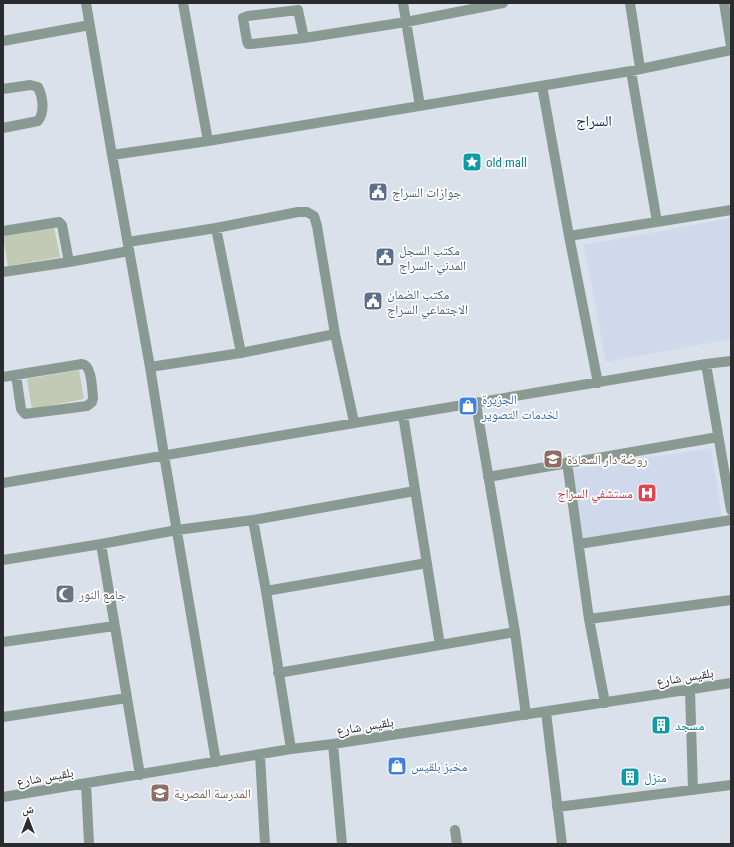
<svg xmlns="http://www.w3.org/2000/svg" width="734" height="847" font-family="'Roboto Condensed','Noto Naskh Arabic',sans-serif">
	<rect width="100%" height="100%" fill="#dbe1eb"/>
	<path fill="#d0d9eb" d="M731,218V339L606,362L584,245Z
		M711,448L722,516L583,538L572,470Z"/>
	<path fill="#c2cab3" d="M54,227L60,257L8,266L3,236Z
		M79,370L84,399L32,409L27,379Z"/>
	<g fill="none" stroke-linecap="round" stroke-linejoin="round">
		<path stroke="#899a92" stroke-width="10" d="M86,3L112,155L150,367L164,455L216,762
			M183,3L208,141
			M403,3L420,106
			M630,3L640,68
			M724,3L731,46
			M304,38L298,10L248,16L243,18L247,41L248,44H251L304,38L406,22L503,3
			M3,41L90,25
			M631,71L657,222
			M542,86L569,236L598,383
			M3,89L30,85L38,87C43,97 45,112 38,121L3,128
			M112,155L208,141L631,71L731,50
			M216,228L241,353
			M3,231L59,222L62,225L69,262
			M569,236L731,210
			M128,242L216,228L298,212H307L314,216L317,226L335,334L354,422
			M3,272L69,262L129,251
			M706,364L731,510
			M150,367L241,353L335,334
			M3,377L82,364C92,365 92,389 93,398L92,402L87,406L25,414L21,409L16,375
			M476,404L515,632L526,715
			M403,415L440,645
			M567,462L589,619L605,703
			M488,477L718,437
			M3,483C237,442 472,404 706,364L731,361
			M253,520L266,591L291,749
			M101,544L140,775
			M579,544L731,520
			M3,560L101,544L177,530L253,520L415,491
			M266,591L427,563
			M589,619L731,600
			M3,642L114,626
			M278,673L515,632
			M690,690L693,790
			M546,712L562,844
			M3,717L127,698
			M333,744L342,844
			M260,755L265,844
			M86,783L89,844
			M3,797L291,749L333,744L731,683
			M557,807L731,785
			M455,830L457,844"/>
	</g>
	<defs>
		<symbol id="sight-square" viewBox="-11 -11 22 22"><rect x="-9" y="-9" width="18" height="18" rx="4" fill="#0f9aa8" stroke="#fff"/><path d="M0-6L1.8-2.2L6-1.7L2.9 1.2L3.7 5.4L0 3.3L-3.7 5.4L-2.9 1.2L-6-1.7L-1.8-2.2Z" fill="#fff"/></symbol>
		<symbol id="civic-square" viewBox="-11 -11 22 22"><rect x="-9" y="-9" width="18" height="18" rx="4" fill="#5c6f8a" stroke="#fff"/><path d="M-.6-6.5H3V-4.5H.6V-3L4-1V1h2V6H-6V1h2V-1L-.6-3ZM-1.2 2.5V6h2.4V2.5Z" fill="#fff"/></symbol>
		<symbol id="shop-square" viewBox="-11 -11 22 22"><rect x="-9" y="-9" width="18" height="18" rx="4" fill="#3f7fe0" stroke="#fff"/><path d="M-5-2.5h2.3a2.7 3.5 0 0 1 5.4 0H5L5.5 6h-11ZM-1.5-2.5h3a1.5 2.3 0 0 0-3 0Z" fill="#fff"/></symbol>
		<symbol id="school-square" viewBox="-11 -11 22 22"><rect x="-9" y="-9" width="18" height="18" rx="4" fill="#8d6e63" stroke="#fff"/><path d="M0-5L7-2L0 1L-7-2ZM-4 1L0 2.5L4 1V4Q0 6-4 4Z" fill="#fff"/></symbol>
		<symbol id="hospital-square" viewBox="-11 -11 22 22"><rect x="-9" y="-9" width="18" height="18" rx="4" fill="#e0444e" stroke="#fff"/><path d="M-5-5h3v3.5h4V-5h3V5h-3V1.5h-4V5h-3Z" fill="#fff"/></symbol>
		<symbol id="mosque-square" viewBox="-11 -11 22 22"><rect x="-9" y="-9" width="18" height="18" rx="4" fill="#6b7280" stroke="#fff"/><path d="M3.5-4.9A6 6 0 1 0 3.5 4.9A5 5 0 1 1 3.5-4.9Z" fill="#fff"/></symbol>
		<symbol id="building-square" viewBox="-11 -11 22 22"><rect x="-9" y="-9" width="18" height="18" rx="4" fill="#0f9aa8" stroke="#fff"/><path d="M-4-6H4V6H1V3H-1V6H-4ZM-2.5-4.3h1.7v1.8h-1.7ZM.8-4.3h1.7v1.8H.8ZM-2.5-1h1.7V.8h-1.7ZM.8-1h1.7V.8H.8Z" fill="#fff"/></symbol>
	</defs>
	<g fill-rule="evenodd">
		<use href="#sight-square" x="461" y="151" width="22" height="22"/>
		<use href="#civic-square" x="367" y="181" width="22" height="22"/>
		<use href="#civic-square" x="374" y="246" width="22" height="22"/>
		<use href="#civic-square" x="362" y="290" width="22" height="22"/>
		<use href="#shop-square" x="457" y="395" width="22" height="22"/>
		<use href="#school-square" x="542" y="448" width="22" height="22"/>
		<use href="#hospital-square" x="636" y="482" width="22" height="22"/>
		<use href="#mosque-square" x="54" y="583" width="22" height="22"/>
		<use href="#building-square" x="650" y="714" width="22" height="22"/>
		<use href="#shop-square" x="386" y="755" width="22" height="22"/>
		<use href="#building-square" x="619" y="766" width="22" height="22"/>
		<use href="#school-square" x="149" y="782" width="22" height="22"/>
	</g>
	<g text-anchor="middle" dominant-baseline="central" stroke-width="3.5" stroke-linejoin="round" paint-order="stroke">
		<g font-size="13" fill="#0d838f" stroke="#fff" text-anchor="start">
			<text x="486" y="162">old mall</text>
			<text x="675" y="725">مسجد</text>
			<text x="644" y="777">منزل</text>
		</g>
		<g font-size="13" fill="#4e5e75" stroke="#fff" text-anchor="start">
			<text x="392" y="192">جوازات السراج</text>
			<text x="399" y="250">مكتب السجل<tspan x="399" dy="15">المدني -السراج</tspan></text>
			<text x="387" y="294">مكتب الضمان<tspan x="387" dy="15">الاجتماعي السراج</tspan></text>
		</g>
		<g font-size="13" fill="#366cbe" stroke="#fff" text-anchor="start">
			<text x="482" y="399">الجزيرة<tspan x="482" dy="15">لخدمات التصوير</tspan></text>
			<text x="411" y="766">مخبز بلقيس</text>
		</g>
		<g font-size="13" fill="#785e54" stroke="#fff" text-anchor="start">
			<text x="567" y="459">روضة دار السعادة</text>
			<text x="174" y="793">المدرسة المصرية</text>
		</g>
		<g font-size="13" fill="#be3a42" stroke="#fff" text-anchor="end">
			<text x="633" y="493">مستشفي السراج</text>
		</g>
		<g font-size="13" fill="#5b616d" stroke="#fff" text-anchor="start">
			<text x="79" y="594">جامع النور</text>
		</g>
		<g font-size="13" fill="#292b2f" stroke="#fff">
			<text transform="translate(685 677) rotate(-9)">بلقيس شارع</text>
			<text transform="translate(365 726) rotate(-9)">بلقيس شارع</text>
			<text transform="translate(45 777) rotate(-10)">بلقيس شارع</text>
		</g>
		<g font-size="15" fill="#002759" stroke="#fff">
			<text x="594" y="121">السراج</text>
		</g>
	</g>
	<rect width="734" height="847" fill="none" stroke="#292b2f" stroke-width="8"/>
	<g transform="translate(28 819)" stroke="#ffffff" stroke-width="3" paint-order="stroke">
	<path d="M0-3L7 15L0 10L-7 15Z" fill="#292b2f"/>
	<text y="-6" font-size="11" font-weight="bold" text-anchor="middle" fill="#292b2f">ش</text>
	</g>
</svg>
